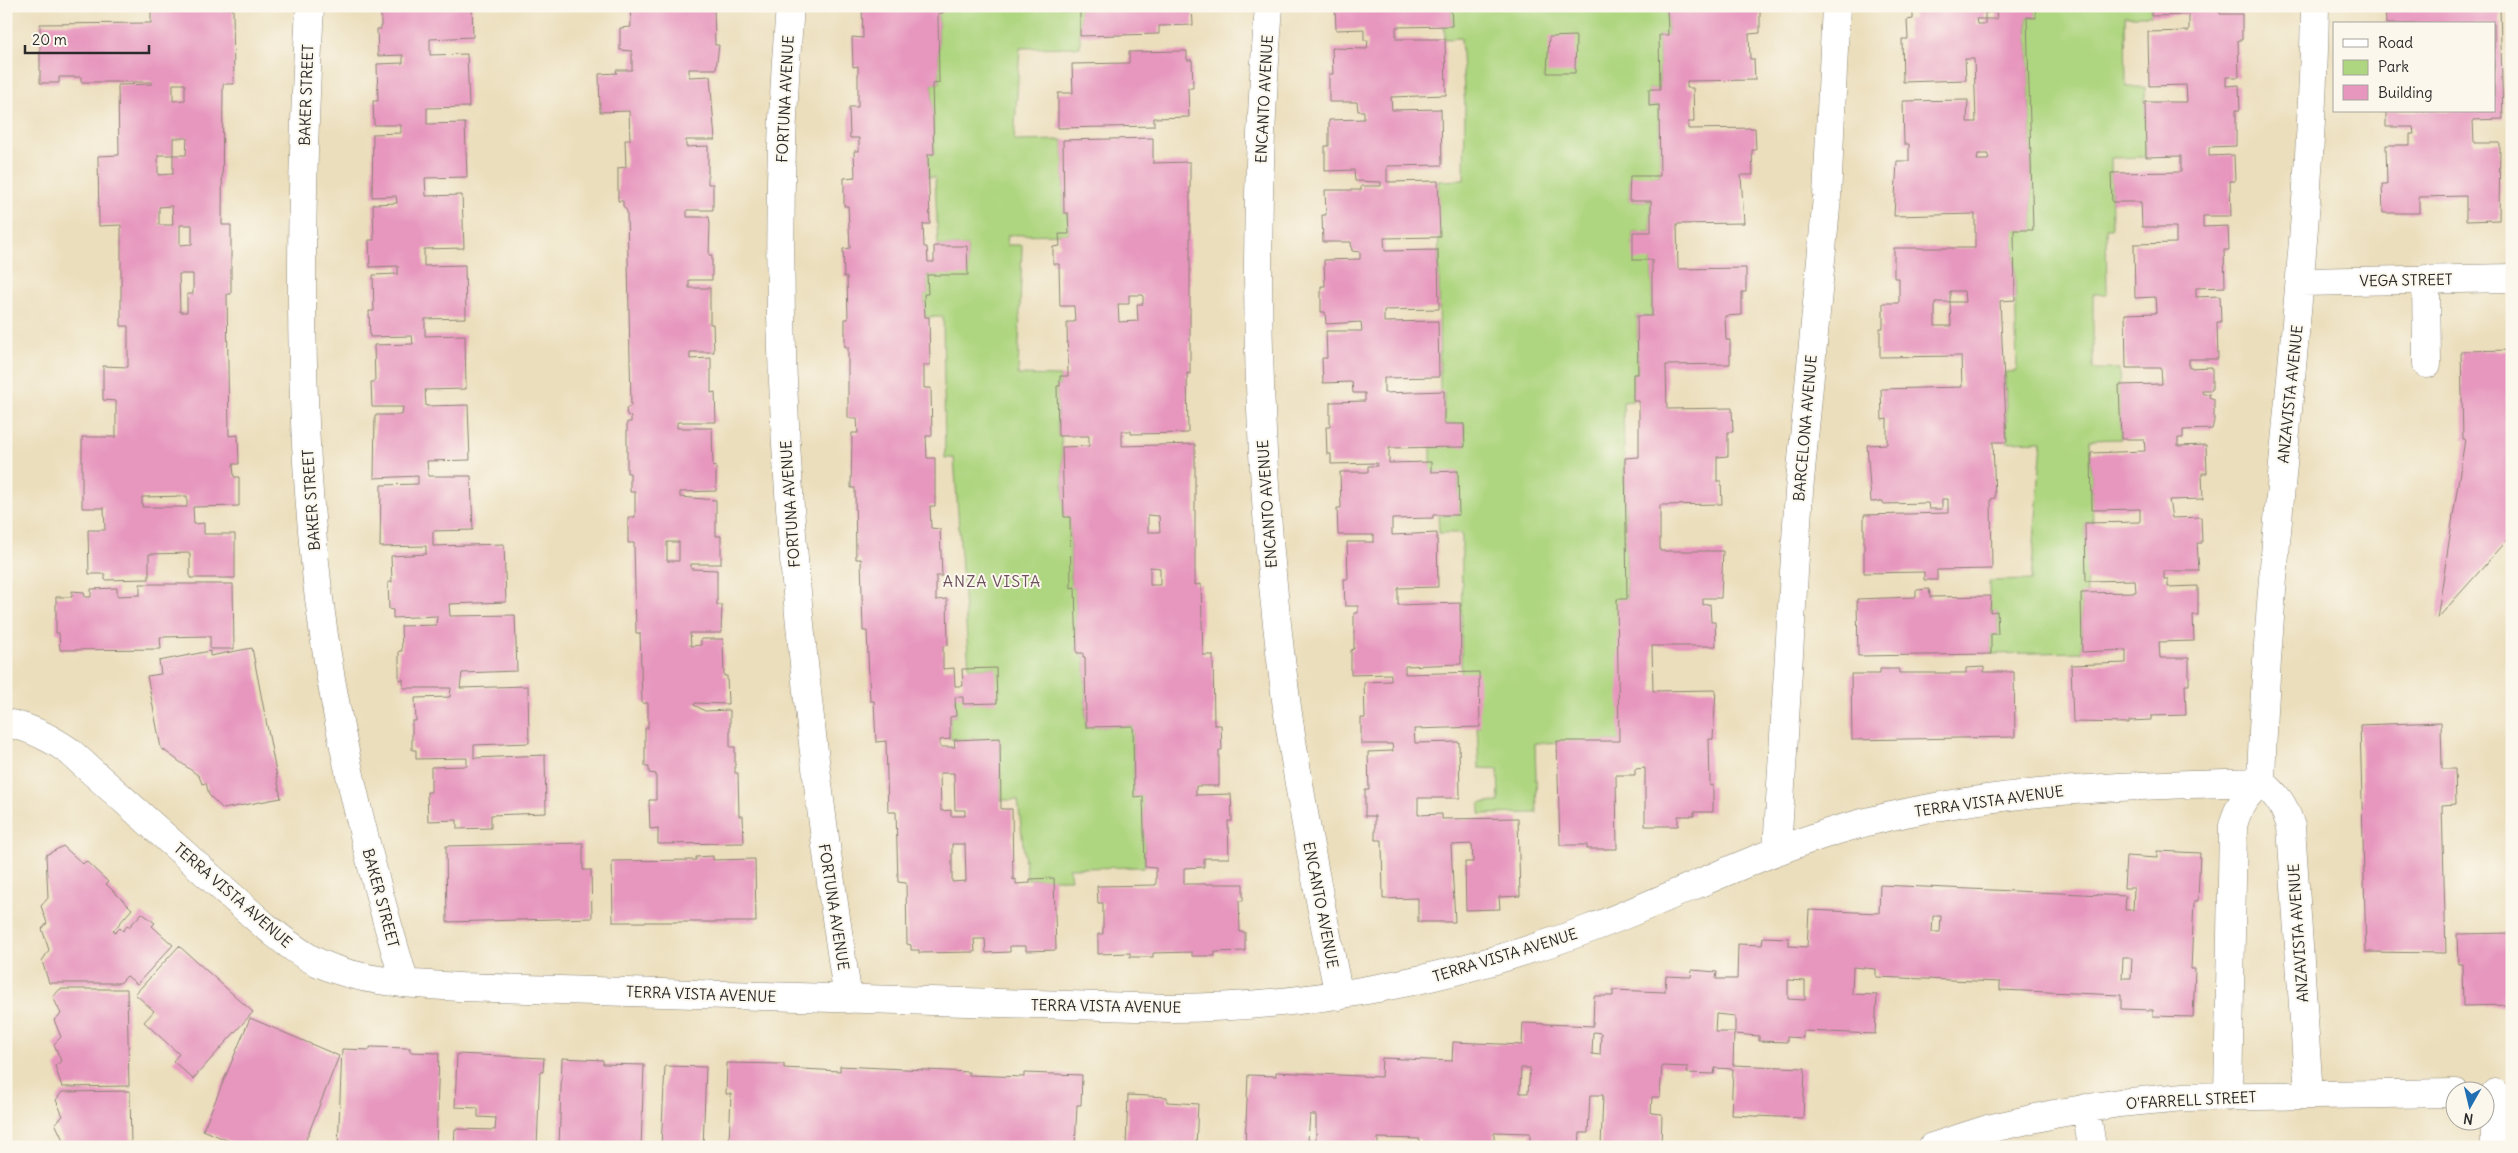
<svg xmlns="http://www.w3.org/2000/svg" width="2518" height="1153" font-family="Delius,sans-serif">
	<rect width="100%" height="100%" fill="#fbf7ec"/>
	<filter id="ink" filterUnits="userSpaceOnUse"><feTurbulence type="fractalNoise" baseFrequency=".02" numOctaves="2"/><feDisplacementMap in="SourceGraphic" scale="10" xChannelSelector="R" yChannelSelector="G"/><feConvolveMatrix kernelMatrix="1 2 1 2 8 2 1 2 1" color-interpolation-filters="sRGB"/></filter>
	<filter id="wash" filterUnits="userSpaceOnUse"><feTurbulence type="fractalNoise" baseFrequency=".0096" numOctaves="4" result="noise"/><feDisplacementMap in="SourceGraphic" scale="20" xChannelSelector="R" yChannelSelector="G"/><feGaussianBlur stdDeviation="1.12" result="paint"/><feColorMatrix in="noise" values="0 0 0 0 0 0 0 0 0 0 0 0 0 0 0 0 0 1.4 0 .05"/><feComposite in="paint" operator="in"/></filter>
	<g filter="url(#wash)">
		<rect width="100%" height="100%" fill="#ebdebc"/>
		<path fill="#aed57f" stroke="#6c8055" d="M943,6H1080V47L1020,48L1014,141L1063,140L1064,213H1068L1069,234L1008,235L1007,245H1022L1018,375L1060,376V386H1057L1058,436H1061L1062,447L1064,516L1070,517L1071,587H1075L1077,653H1083V657H1085L1086,727L1133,726L1134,796H1143L1145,867L1069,868L1071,879H1027L1018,800H1001L1000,739H950V717L956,716L955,697L996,668H969L954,458H945L943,317H925L924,294H928L927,275L968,274L967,246H938L935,177H928V154H934L932,84L939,83L938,13Z
			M1451,6H1667L1668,35H1659L1660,89H1649V106L1659,105L1660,176L1630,177L1629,201H1651V232H1633V247L1652,260V316H1637L1638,374H1633V401L1623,402L1627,599L1619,741L1535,743L1537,813L1480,814V803L1499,802L1498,769L1479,768L1477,727H1480L1461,673L1462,533H1439L1438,515H1459L1458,472H1431V447L1465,446L1464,424H1444V392L1440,391L1438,181L1464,180L1465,109L1461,38L1445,39L1444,25H1452Z
			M2035,6H2151V16H2125L2126,87H2145L2146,157L2111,158L2112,228H2106L2107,294H2093V369H2119L2121,439L2090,440L2093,523H2085L2087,593L2081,594L2082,652L1991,654V634H1998L1997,612H1990L1989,581L2031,580L2042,441L2007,442L2005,372L2017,371L2014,230H2033L2027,17L2035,18Z"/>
		<g id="blocks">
			<path fill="#e797be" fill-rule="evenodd" d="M381,6H472L473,37L430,39V55L467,54L469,107L427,108V124L465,123L467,177L425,178L426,196L462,195L464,248L424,249V266L465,265L466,318L425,319V336L465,335L466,389L425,390L426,406L468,405L470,460L427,461L428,476H471L473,530L433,531V546L504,544L506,602L449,604L450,616L515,615L517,671L462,673L460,688L528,686L529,743L474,745V758L545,755L546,813L491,815V828L457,829V820L428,821L427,792H431V767L467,766V758L416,759V750H412V721H416L415,698L450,697L451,688H403V679L399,680V651H402L401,626L436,625L437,616L393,618V610L389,609L388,582H392L391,556L426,554V546L380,547L381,485L418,484V476L374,478L375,415H402L403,407H372L371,382H375L374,345L413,344L412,336L370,337L369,311H374L373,275L398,274V266L370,267L369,240H374L373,204L397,203L396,196L372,197L373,134L401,133V125H374L373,101H378L377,64L403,63V55L378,56L377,29H381Z
				M630,6H714L715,45H719L716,69H689V77L710,76L715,140H686V147L708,146V184H713V210H687V217H709L710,224L709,255H712V280H689V288H710V324H713L714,352H690V359L711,358V393L715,392L716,422H677V428H712L713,467L716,466V491L680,492V497L716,500V536H721V564H691V569L717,570V605H722L721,633H690L691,646L701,645V639H723L724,676H727L728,704L695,703L694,705L705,711L730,710V747H735V773H738L739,816H743L744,843L658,844V828L650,829L649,800H656V774L649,773V767H645V728H648V703H642L640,633H636L634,543H628V517H635V492H630V473H627V422H631V417L627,415L626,409L631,406L627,211L623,206V201H618V168L626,167L625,140H630L629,111L600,112L599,74L617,73L616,70H632V51L620,50V28L631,27ZM667,542H679V561H667Z
				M862,6H943V13H938L939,83L932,84L934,154H928L930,224H923L924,247H927L928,262H934V246H967L968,275H927L928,294H924L925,317H929L930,365H924V388H931L932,436H926L927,458H935V506H930L931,528L940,529L942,576H936V600L947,599L948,645L943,646V669L954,668L955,686H963L962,669L996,668L997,703L963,704V697H955L956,716L950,717V739L940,740V747H955L954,740L1000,738L1001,809H1012L1013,880L1016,879V884L1030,883V879L1054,878L1056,950L1026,951V946H1010V952L986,953L985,939H974L975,952L919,953V950H911V945L907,944L906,883L898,882L896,812H888L886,741L876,742L874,701H870L867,631H863L861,559H856L855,488H851L852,433H858L857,418H848V347H845V319H848L847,277H844L843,249L850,248L848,206H844V178L855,177L854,151H859V138H850L849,107H858V66L853,67L852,37L863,38ZM940,773H954L955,810H965V816H951V810L941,811ZM952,844H965L966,881L952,882Z
				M1080,6H1192L1193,25L1159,26V34L1080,36Z
				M1335,6H1451L1452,26L1396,27V39H1445L1446,95L1391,97L1392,110L1441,109L1442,165L1387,166V182L1438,181L1440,237L1384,238L1385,251L1438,250L1439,309L1384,310V322L1438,321L1439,377L1384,378V393L1444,391V424H1464L1465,447L1389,448V463L1431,462V472L1458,471L1459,515H1433V518L1392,519V535L1437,533L1438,587L1398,588V605L1460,603L1461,664L1405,666V674L1479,672L1480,727L1414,729L1415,743L1459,742L1460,798H1418V815L1442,814V819L1518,818L1520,896L1499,897L1500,909L1466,910L1465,862H1473L1472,844L1451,845L1455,922H1418V898L1383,899L1382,840H1375V816H1365V790H1369L1368,752L1393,751L1392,744H1361V718H1365L1364,682L1391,681V674L1351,675V650L1354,649V613H1358V606H1345L1344,579H1348L1347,542H1374V535H1338L1337,508H1341L1340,472H1368V466H1377V463L1331,464V454H1327L1326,427H1330V402L1365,401V393H1353L1352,382L1323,383L1322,358H1327L1326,331H1362L1361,322L1326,324L1325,312H1321V286H1325L1324,260L1360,259V252L1352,251L1351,242H1323L1322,215H1326L1325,190H1361V186H1381V182L1355,181L1354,170L1325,171V146H1329V120L1364,119V111H1358L1357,102H1329V74H1333L1332,48L1367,49L1368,40H1364V29L1336,30Z
				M1667,6H1764L1760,8V33L1749,34L1750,59H1754L1755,80L1687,81V88H1693L1694,122H1688V129L1755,128L1756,150H1752L1753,175H1741L1744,223L1677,224L1678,269L1746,268V292H1742V315L1725,316L1726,340H1730V364L1666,365L1667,409L1732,408L1733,432H1728V456L1717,457V481H1721L1722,504L1660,505V551H1723L1721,598H1703V605L1710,604L1711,622H1715L1716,646H1652L1653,691L1716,690L1713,739H1709L1710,786L1713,785V812H1694V816H1678V826H1645V768L1635,769V775H1616L1617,849H1587V845H1560L1557,743V741H1619L1617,599H1627L1625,458L1639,457V401H1633V374H1638L1637,316H1652V260H1633V232H1651V201H1629L1630,176H1660L1659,105L1649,106V89H1660L1659,35H1668Z
				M1913,6H2035L2036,18L2027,17L2033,230H2014L2015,300L2000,301L2007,442H1993L1995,498L1991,499L1992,569L1937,570V580H1924V572L1864,573V515L1948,513V499H1942V509H1929L1928,503L1883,504V501L1871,502L1867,445L1887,444V419L1882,420L1881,389L1962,387L1961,356L1880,357V328H1883V303H1899V278H1894V248H1975V214L1894,216L1897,161H1909V144H1904L1903,101L1968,100L1967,122H1976L1974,59H1965L1966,80L1903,82L1902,39H1908L1907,20L1913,19ZM1996,12L1997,19H1985V13ZM1976,19H1985V24H1977ZM1978,154H1989L1988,160H1977ZM1950,291H1964L1965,302H1950ZM1935,302H1950L1951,326H1935Z
				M2151,6H2220V14H2242V40H2238L2239,77H2226V86L2239,85L2240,110H2236V146L2209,147V156L2234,155L2235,181H2230L2231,216H2203V227L2228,226L2229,250H2224L2225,287L2196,288V297L2220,296L2221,322H2217L2218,359H2189V368L2212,367V390H2202L2203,394H2210L2209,397L2214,399V421L2212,429L2183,430V438H2178V446L2206,445L2207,473H2202L2203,499L2169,500L2172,518L2201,517L2202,543H2197L2199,571H2164V579H2168V587L2198,586V615H2193L2194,641L2159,642L2160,658H2189V685H2185L2186,715L2151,716V720L2129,721V723L2073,722L2071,665L2126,663V650L2082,652L2081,593L2136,592L2135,580L2086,581L2085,523L2140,522V509L2092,510L2091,453L2145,451L2144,439H2121L2119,385L2162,384L2161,368H2126L2125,314L2156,313L2155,297L2135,298L2134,244L2176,243V227H2142L2141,202H2112L2111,173L2181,172V156L2146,157L2145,102H2187L2186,85L2149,86L2148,32L2189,31V15L2151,16Z
				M2385,6L2500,7L2503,119L2473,120L2474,143H2500L2499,220L2466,221V196L2419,197V213H2383L2382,184H2387L2386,145H2410V134H2414L2413,127H2386V111H2494V24H2386Z
				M233,8L234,84H223L222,225H231V294H227L229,436L238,435L239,464H233L234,477H239V506L193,507L194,524L204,523V534H235V578H190V553L149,554V579L105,580V574H89L88,530H105L104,508H82V437H116V401L103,400V366L128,367V326H121V225L99,226L98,156L119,155L118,85L152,84V82H81V77H59V83H40V24L151,23V9ZM173,84H185V100L173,101ZM173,138H187L186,155H173V174L158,175V155H173ZM172,206L173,225H159V207ZM180,225H192V244L180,245ZM179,274H193V294H187V312H180ZM187,496V507H142V497Z
				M1576,36L1575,73H1547L1549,37Z
				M1187,51V60H1192L1193,88H1188L1189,117L1154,118V126L1058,128V93H1073L1072,64L1129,63V52Z
				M1153,138V163L1190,162V374L1187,373L1188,433L1131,434V431H1122V446L1195,444V585L1201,584L1203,655H1213L1214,725H1221L1222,750H1219V786H1196V795L1231,794L1232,821H1228L1229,858H1204V867L1184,868V884H1243V901H1239L1240,932H1245V951L1215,952V956H1192V952L1153,953V957H1130V953L1098,954V934H1103V903H1098L1097,886L1156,885V868L1145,867L1143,796L1134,797L1133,726L1086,727L1085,657H1083V653H1077L1075,587L1071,588L1070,517H1064L1062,447L1089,446V436H1058L1057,386H1060V376H1068L1067,322H1075L1074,306H1060L1059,264H1053V247L1060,246L1059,234H1069L1068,213H1064L1063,140ZM1129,295H1143V304H1137L1138,321L1119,322L1118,304H1129ZM1148,515L1159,516L1160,532H1148ZM1150,567L1160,568V585H1150Z
				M2512,350V535L2437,619L2465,439H2463L2461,351Z
				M140,584H233L234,649H210V636L160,637L161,649L60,650L59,633H56V597H72V591L84,592L85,597H91V589L117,588V596L140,595Z
				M1929,589L1930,597L1991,596L1990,612L1997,611L1998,634H1991V654L1858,656L1857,599L1916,597V590Z
				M252,648L281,798L223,809L209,795L206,783L202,784L199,776L161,748L147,676L161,674L159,661L210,651V656Z
				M1984,667V672H2014L2015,737L1852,740L1851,674H1880V669H1899V673H1966V668Z
				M2441,722L2442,769H2455L2456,804L2442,805L2446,953L2366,952L2360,725Z
				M583,843V870H591L592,918L447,922L446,846Z
				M63,846L83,864L86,861L108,882L106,884L132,909L113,931L115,933L120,928L123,931L128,925L129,927L142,913L155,923L152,926L173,945L137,984L127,976L120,983H49L42,961L49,950L42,929L47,923L41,906L48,898L46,855Z
				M2157,851L2200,853L2198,901H2194L2191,969H2195L2193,1017L2153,1016V1010L2121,1009V995L2000,990V982L1876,977V969L1853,967L1852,994L1877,995L1875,1034L1803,1031V1038L1787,1037V1042L1759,1041V1036L1734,1034L1733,1065L1805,1068L1803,1118L1731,1115L1733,1069L1715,1068L1714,1074L1687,1073L1688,1067L1662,1066L1660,1097H1652L1651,1113L1662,1114L1661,1147H1601L1603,1095H1590L1588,1133H1580L1579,1147H1530V1133L1494,1132V1147L1420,1146V1139L1378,1138V1147H1245L1248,1075L1276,1076V1072L1381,1077L1382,1058L1452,1061L1453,1042L1522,1045L1523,1023L1593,1026L1594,996H1613V990L1665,992L1666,976L1691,977L1692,970L1717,972L1716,979H1737L1738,944L1762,945L1763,937L1789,938V946L1807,947L1809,910L1879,913L1880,885L2126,896L2125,910H2133L2134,888H2124L2126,856L2157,858ZM1933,916H1941L1940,932H1932ZM2123,958H2132L2131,978H2122ZM1788,980L1805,981V1000L1788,999ZM1716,1014L1735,1016V1032H1715ZM1593,1032L1601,1033L1600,1055L1592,1054ZM1521,1068H1530L1528,1093H1520ZM1310,1115H1316V1140H1308Z
				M713,856V860L755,859L756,922H613L612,861L696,860V857Z
				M2512,933V1005L2463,1006L2462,964H2458L2457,934Z
				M179,946L253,1012L193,1079L173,1061L179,1054L144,1022L154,1011L135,994Z
				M60,989H127L129,1086L62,1087L55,1066L61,1061L54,1044L61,1037L54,1020L61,1014L53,997Z
				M250,1018L339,1056L303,1147H243L203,1130Z
				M370,1047L410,1048V1052L439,1053L436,1147H338L342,1049L370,1050Z
				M457,1054L544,1058L543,1072H540L537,1147H454L455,1129L495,1130L496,1118L478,1117V1108L455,1107Z
				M562,1058L603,1060V1064L644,1065L641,1147H559Z
				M727,1063L784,1064V1068L840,1071V1066L969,1072V1075L1024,1077V1073L1082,1075L1081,1105H1077L1075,1147H725V1143H729L731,1094H726Z
				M665,1066L706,1067L703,1147H661Z
				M130,1091L131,1147H56L63,1140L55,1123L63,1116L56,1100L62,1092Z
				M1128,1095L1167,1097V1102L1198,1104L1196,1147H1126Z"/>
		</g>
	</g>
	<g filter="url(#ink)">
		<use href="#blocks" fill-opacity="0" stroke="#8b8474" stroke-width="1"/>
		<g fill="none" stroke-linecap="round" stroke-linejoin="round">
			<defs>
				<path id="minor" d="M310,6C300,200 296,398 318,591C334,724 366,855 405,983
					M790,6C762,338 798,671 848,999
					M1269,6C1250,237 1256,471 1286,700C1300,800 1319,898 1339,996
					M2426,279L2427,364
					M2301,282L2512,278
					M6,723C30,727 49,737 69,751L265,926C282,939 299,954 319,963C363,983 412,984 461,987L1169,1008C1316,1007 1451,980 1589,929C1674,897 1754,855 1841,829C1978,789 2119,786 2261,782
					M2261,782C2278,795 2285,807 2291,827L2309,1095
					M1777,850L1799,491L1827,197L1836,6
					M2495,1093V1147
					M2228,1097L2233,826C2238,806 2246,795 2261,782C2269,523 2311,266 2315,6
					M2086,1108L2092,1147
					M1932,1147L1988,1129L2054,1114L2119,1103L2184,1097L2456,1093"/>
			</defs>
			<use href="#minor" stroke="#8b8474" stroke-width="29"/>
			<use href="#minor" stroke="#fff" stroke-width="28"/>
		</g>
	</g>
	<g text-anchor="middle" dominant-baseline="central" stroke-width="4" stroke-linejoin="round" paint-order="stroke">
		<g font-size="15" fill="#2b2b2b" stroke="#fbf7ec">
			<text transform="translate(306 95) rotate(-88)">BAKER STREET</text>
			<text transform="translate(785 99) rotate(-87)">FORTUNA AVENUE</text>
			<text transform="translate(1264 99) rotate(-87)">ENCANTO AVENUE</text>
			<text transform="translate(2406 280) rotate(-1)">VEGA STREET</text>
			<text transform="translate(2290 394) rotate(-84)">ANZAVISTA AVENUE</text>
			<text transform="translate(1805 428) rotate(-85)">BARCELONA AVENUE</text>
			<text transform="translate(311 500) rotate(-94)">BAKER STREET</text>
			<text transform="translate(790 504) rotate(-94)">FORTUNA AVENUE</text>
			<text transform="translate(1267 504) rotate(-94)">ENCANTO AVENUE</text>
			<text transform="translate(1989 801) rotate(-8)">TERRA VISTA AVENUE</text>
			<text transform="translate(233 895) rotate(41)">TERRA VISTA AVENUE</text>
			<text transform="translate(381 898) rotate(75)">BAKER STREET</text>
			<text transform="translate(1321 905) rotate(79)">ENCANTO AVENUE</text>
			<text transform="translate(834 907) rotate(81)">FORTUNA AVENUE</text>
			<text transform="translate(2298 933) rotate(-94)">ANZAVISTA AVENUE</text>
			<text transform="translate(1505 955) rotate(-17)">TERRA VISTA AVENUE</text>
			<text transform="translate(701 994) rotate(2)">TERRA VISTA AVENUE</text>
			<text transform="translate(1106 1006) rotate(1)">TERRA VISTA AVENUE</text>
			<text transform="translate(2191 1100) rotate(-3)">O'FARRELL STREET</text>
		</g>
		<g font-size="16" letter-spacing="1" fill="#6d515e" stroke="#fbf7ec">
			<text x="992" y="581">ANZA VISTA</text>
		</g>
	</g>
	<rect width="2518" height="1153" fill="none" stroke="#fbf7ec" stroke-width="25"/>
	<rect x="2333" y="22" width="162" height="90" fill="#fbf7ec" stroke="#a8a59f"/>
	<rect x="2343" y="39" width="25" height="8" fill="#ffffff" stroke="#a8a59f"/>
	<text x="2378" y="48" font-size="15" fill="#2b2b2b">Road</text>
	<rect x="2343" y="60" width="25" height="15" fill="#aed57f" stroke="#a8a59f"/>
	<text x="2378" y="72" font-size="15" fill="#2b2b2b">Park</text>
	<rect x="2343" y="85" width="25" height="15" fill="#e797be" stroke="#a8a59f"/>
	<text x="2378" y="98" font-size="15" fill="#2b2b2b">Building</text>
	<g transform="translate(2470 1106) rotate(188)"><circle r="24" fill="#fbf7ec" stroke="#a8a59f"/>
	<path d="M0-4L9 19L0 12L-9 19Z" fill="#1f6fb2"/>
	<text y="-8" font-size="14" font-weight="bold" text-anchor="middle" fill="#2b2b2b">N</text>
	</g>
	<path d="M25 45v8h124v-8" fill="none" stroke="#2b2b2b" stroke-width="2.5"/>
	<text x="32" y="45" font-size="15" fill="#2b2b2b" stroke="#fbf7ec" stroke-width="4" paint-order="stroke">20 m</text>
</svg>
